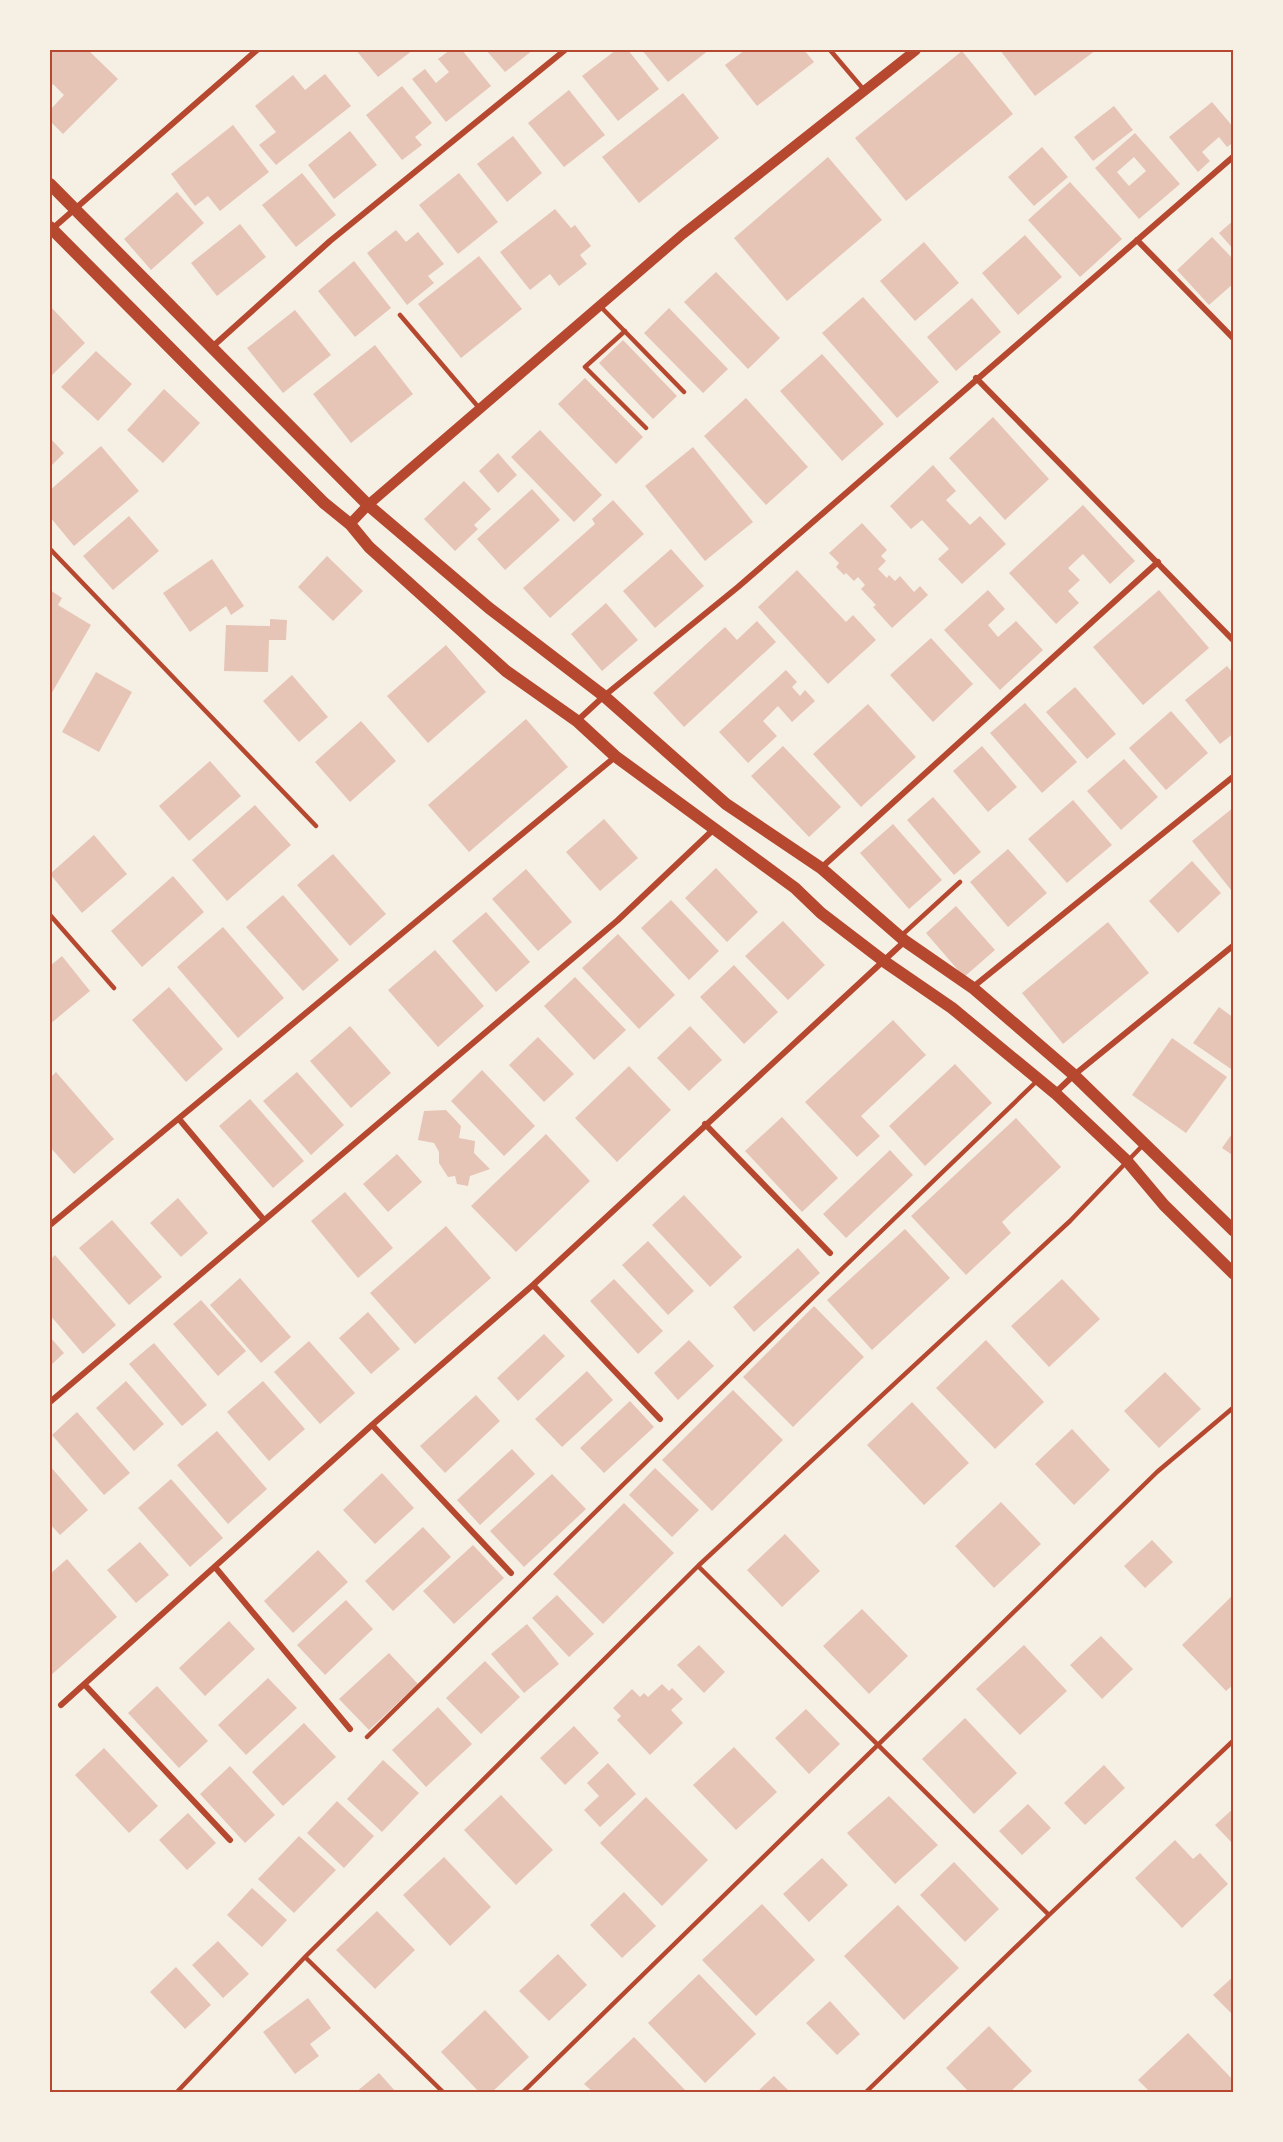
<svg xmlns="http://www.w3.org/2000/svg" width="1283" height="2142" font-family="'Archivo Narrow',sans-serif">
	<rect width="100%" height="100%" fill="#f6efe4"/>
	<path fill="#e6c5b7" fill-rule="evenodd" d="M50,50H73L75,52L78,50H88L118,79L63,134L50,121V110L64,95L53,84L50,88Z
		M356,50H413L378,77Z
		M450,50H462L491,86L446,122L412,79L425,69L436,83L449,72L438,59Z
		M486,50H533L505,72Z
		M616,50H628L659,89L618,121L582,76Z
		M642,50H709L668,82Z
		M745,50H804L814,62L757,106L725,65Z
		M1000,50H1096L1035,96Z
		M962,51L1013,114L906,201L855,138Z
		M325,74L351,106L276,165L259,145L276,132L255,106L293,75L305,90Z
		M402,86L432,123L415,137L422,145L402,160L366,115Z
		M569,90L605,135L564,167L528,123Z
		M683,93L719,138L639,203L602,157Z
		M1212,102L1234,128V142L1227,147L1219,137L1202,152L1210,161L1198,172L1169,137Z
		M1114,106L1133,130L1093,161L1074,137Z
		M233,125L269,172L220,211L208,196L195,206L171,174Z
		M350,131L377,165L334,199L308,165Z
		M1135,133L1180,184L1139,219L1095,168ZM1134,157L1146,171L1129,186L1117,172Z
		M513,136L542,173L507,202L477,164Z
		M1042,147L1068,177L1034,206L1008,177Z
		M828,157L882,220L787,301L734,238Z
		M302,173L336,215L296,247L262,205Z
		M459,173L498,222L458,254L419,205Z
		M1070,182L1122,239L1080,277L1028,220Z
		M177,192L204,223L151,270L124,239Z
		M555,209L571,228L575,225L591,246L580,255L587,264L559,286L550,274L530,290L500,252Z
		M1234,220V250L1219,233Z
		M240,224L266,257L217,296L191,263Z
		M396,230L406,242L418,232L444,264L428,276L434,283L407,305L367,253Z
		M1025,235L1062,277L1018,315L982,273Z
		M1212,237L1234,260V283L1209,305L1177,270Z
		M924,242L959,283L915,321L880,281Z
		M479,256L522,309L461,358L418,304Z
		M354,261L391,308L355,337L318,291Z
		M716,272L780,338L748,369L684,302Z
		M863,297L939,382L897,418L822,333Z
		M972,298L1001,332L956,371L927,337Z
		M50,306L85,343L50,377Z
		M669,308L728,369L703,393L644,333Z
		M295,310L331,355L283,393L247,348Z
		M623,340L677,396L653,419L599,363Z
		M375,345L413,394L351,443L313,394Z
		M96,351L132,384L98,421L61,387Z
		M822,354L884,424L842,461L780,391Z
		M585,378L643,437L616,464L558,404Z
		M164,389L200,423L163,463L127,430Z
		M746,398L808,467L766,505L704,436Z
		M993,417L1049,479L1005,520L949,458Z
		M540,430L602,495L574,522L511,457Z
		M50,438L64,453L50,467Z
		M101,446L139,491L74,546L50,517V490Z
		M693,447L753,522L705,561L645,486Z
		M498,453L517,475L498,493L479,471Z
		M933,465L956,491L946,500L970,525L980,516L1006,544L962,584L938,559L949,549L922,520L911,529L890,506Z
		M464,481L491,509L474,525L478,529L455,551L424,519Z
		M532,489L560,520L505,570L477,539Z
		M613,500L644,534L550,618L523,588L595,524L592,519Z
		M1083,505L1135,561L1110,584L1083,554L1068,568L1080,580L1068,591L1079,603L1056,624L1009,573Z
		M129,516L159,551L113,590L83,556Z
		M862,523L887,550L881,556L886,561L878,569L887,578L889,575L895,581L900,576L914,592L920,586L928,595L892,628L873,607L876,605L861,589L865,585L858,577L854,581L846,573L844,575L836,567L839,563L829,553Z
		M671,549L704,586L655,628L623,591Z
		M327,556L363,591L333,621L298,587Z
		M212,559L244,606L231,615L226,606L190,632L163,593Z
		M797,570L846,622L853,615L876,640L828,684L758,607Z
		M50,590L62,598L58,605L91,625L50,696Z
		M988,590L1005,609L988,625L998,637L1016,621L1043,650L1000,690L944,630Z
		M1159,590L1209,648L1143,705L1093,647Z
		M606,603L638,640L602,671L571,634Z
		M270,619L287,620L286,640H269L268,672L224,671L226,625L270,626Z
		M757,621L776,642L684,727L653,693L725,627L737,640Z
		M931,638L973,684L933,722L890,675Z
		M446,645L486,692L428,743L387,696Z
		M1227,666L1234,674V733L1220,744L1185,700Z
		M786,670L797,682L792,687L800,696L805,690L815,701L792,722L778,706L763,721L777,736L748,763L719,732Z
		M96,672L132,692L99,752L62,732Z
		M292,675L328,717L299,742L263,701Z
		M1075,687L1116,734L1087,759L1046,712Z
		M1025,703L1077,762L1042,793L990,733Z
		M868,704L916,757L861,807L813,754Z
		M1171,711L1208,753L1166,790L1129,748Z
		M526,719L568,767L469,852L428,805Z
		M361,721L396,761L350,802L315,762Z
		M783,746L841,807L809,837L751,776Z
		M982,746L1017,787L988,812L953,771Z
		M1124,759L1158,797L1121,830L1087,791Z
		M210,761L241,796L189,841L159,806Z
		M933,797L981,852L954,875L907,820Z
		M1073,800L1112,845L1067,883L1028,839Z
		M255,805L291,845L227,901L192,860Z
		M1234,807V888L1231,890L1192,841Z
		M604,819L638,858L600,891L566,852Z
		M893,824L942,880L909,909L860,853Z
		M94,835L127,874L82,913L50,874Z
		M1008,849L1047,893L1008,927L970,882Z
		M333,854L386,914L350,946L297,885Z
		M1192,861L1221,893L1178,933L1149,901Z
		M716,868L758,912L727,942L685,898Z
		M526,869L572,922L538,951L492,899Z
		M173,876L204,912L142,967L111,931Z
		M283,895L339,960L303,991L246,927Z
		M671,900L719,951L689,980L641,928Z
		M956,906L995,950L964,977L926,933Z
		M486,912L530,962L496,992L452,941Z
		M783,921L825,965L788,1000L745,956Z
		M1108,922L1149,973L1063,1044L1022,993Z
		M223,927L284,998L238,1038L177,967Z
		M618,934L675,995L639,1029L582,968Z
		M435,950L484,1006L438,1047L388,990Z
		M62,956L90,991L50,1024V966Z
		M734,965L778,1012L744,1044L700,997Z
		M575,977L626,1030L594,1060L544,1006Z
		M169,987L223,1049L186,1082L132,1020Z
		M1219,1007L1234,1018V1071L1193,1043Z
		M893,1020L926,1055L861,1116L880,1136L857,1157L805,1102Z
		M350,1026L391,1073L351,1108L310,1061Z
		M690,1026L722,1060L689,1091L657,1058Z
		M538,1037L574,1074L544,1102L509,1065Z
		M1172,1038L1227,1077L1186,1133L1132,1095Z
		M955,1064L992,1103L925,1166L889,1126Z
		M629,1066L671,1110L617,1162L575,1118Z
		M482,1070L535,1126L504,1156L451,1101Z
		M56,1072L114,1139L74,1174L50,1147V1078Z
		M297,1072L344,1125L311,1155L263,1101Z
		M250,1099L304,1161L273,1188L219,1126Z
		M446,1110L461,1126L459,1138L475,1141L474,1153L490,1169L470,1176L468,1186L457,1184L455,1176L448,1177L439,1163V1152L434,1143L418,1140L424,1111Z
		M782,1117L838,1178L802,1212L745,1151Z
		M1016,1118L1061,1167L1002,1222L1011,1233L966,1275L911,1216Z
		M1234,1131V1156L1222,1148Z
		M546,1134L590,1181L516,1252L471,1206Z
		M890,1150L913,1175L846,1238L823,1214Z
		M397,1154L422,1182L388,1212L363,1184Z
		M345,1192L393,1248L358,1278L311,1221Z
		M684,1195L742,1257L710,1287L652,1225Z
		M178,1198L208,1233L181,1257L150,1223Z
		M112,1220L162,1277L129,1305L79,1248Z
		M446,1226L491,1278L415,1344L370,1293Z
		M905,1229L950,1278L872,1350L827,1300Z
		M648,1241L694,1291L668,1315L622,1265Z
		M798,1248L820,1273L754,1332L733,1307Z
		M55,1255L116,1325L83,1354L50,1315V1260Z
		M240,1278L291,1337L261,1363L210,1305Z
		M614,1279L663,1331L638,1354L590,1301Z
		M1062,1279L1100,1319L1049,1367L1011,1326Z
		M201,1300L246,1351L218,1376L173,1324Z
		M814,1306L864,1357L793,1427L743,1377Z
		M368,1312L400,1349L371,1374L339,1338Z
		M544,1334L565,1356L518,1401L497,1378Z
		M50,1337L64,1353L50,1366Z
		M689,1340L714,1366L678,1400L654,1373Z
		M986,1340L1044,1402L995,1449L936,1388Z
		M309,1341L355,1393L320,1424L274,1372Z
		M154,1343L207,1405L182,1426L129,1364Z
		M587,1371L613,1400L562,1447L535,1419Z
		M1165,1372L1201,1409L1159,1448L1124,1411Z
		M126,1381L164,1424L134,1451L96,1408Z
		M263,1381L305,1429L269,1461L227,1412Z
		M733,1390L783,1440L712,1511L662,1460Z
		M476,1395L500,1421L445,1473L420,1446Z
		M630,1401L654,1427L604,1473L580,1448Z
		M912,1402L969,1463L924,1505L867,1445Z
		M77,1412L130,1473L104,1495L52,1435Z
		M1072,1429L1110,1470L1074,1505L1035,1464Z
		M217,1431L267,1489L228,1524L177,1465Z
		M512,1449L535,1474L480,1525L457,1500Z
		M50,1466L88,1510L60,1535L50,1524Z
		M655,1468L699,1510L672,1537L629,1495Z
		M382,1473L414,1508L375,1544L343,1510Z
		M552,1474L586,1509L524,1567L490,1531Z
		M171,1479L223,1538L190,1567L138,1508Z
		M1001,1502L1041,1544L994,1588L955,1546Z
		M624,1503L674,1553L603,1624L553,1574Z
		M423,1527L451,1557L393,1611L365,1581Z
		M785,1534L820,1571L782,1607L747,1570Z
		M1152,1540L1173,1562L1145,1588L1124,1566Z
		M140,1542L169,1575L136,1603L107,1570Z
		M473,1545L504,1578L454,1624L423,1591Z
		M318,1550L348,1582L293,1633L264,1601Z
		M67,1559L117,1617L50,1676V1574Z
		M557,1595L594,1634L569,1657L532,1618Z
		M1231,1597L1234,1600V1684L1226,1691L1182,1645Z
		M346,1600L373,1629L325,1675L297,1645Z
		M862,1609L908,1656L869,1694L823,1646Z
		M229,1621L255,1649L205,1696L179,1668Z
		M527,1624L559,1664L524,1693L491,1654Z
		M1101,1636L1133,1669L1102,1699L1070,1665Z
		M699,1645L725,1672L704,1693L677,1665Z
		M1024,1645L1067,1691L1020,1735L976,1689Z
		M389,1653L418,1684L369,1730L339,1699Z
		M485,1661L520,1697L481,1734L446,1698Z
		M268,1678L297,1708L246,1755L218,1725Z
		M662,1684L669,1691L672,1688L683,1699L671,1710L683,1723L650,1755L617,1720L621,1716L613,1708L632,1689L640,1697L644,1693L648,1697Z
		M157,1686L208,1741L179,1768L128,1713Z
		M438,1707L472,1744L426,1787L392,1750Z
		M806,1709L840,1744L809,1774L775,1738Z
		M965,1718L1017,1773L974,1814L922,1759Z
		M304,1723L336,1757L283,1806L252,1772Z
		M574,1726L599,1753L565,1785L540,1758Z
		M734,1747L777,1792L736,1830L693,1785Z
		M104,1748L158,1806L129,1833L75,1775Z
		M383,1760L419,1793L382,1832L347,1799Z
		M608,1763L636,1794L600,1827L584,1810L599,1796L587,1783Z
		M1104,1765L1125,1788L1085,1825L1064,1803Z
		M230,1766L275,1815L245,1843L200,1794Z
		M501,1795L553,1850L516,1885L464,1830Z
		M889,1796L938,1845L895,1884L847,1833Z
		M646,1797L708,1860L662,1906L600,1843Z
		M337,1801L374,1836L344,1868L307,1833Z
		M1028,1804L1051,1828L1022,1855L999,1831Z
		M1234,1808V1845L1215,1825Z
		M188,1813L216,1843L187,1870L159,1840Z
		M299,1836L336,1870L294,1913L258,1879Z
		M1175,1840L1193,1859L1200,1853L1228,1884L1182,1928L1135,1878Z
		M444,1857L491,1907L450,1946L403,1895Z
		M822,1858L848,1885L809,1922L783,1894Z
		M954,1862L999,1909L965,1942L920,1895Z
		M252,1888L287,1920L262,1947L227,1915Z
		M624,1892L656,1926L622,1958L590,1925Z
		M762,1904L815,1960L756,2016L702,1960Z
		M898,1905L959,1968L904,2020L844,1956Z
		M377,1911L415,1950L375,1989L336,1950Z
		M218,1941L249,1974L223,1998L192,1965Z
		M558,1954L587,1985L549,2021L519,1991Z
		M176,1967L211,2005L185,2029L150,1992Z
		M699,1974L756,2034L705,2083L648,2023Z
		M1234,1976V2016L1213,1995Z
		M308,1998L331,2028L310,2044L319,2056L295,2074L263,2032Z
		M830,2001L860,2034L837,2055L806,2023Z
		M485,2010L529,2057L492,2092H479L441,2052Z
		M989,2026L1032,2071L1010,2092H969L946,2068Z
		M1188,2033L1234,2081V2092H1150L1138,2080Z
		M634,2037L685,2090L682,2092H593L584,2084Z
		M379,2073L396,2092H356Z
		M774,2076L790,2092H757Z"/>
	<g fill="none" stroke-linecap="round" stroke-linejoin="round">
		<path stroke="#b5482f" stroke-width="4.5" d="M830,50L864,90
			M600,306L684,392
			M400,315L480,409
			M625,331L585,367L646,428
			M50,549L316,826
			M50,915L114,988
			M902,935L960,882
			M698,1566L1049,1915
			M367,1737L844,1267L1038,1080
			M305,1957L443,2092
			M177,2092L305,1957L698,1566L1070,1221L1143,1145
			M523,2092L1157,1472L1234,1407
			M866,2092L1049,1915L1234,1740"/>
		<path stroke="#b5482f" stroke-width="6" d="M52,229L257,50
			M1137,240L1234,339
			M211,348L330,241L565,50
			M976,378L1234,641
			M577,721L604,696L738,587L1234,156
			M821,868L1158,562
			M973,987L1234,776
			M1055,1093L1074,1075L1234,945
			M179,1119L264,1220
			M705,1124L830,1253
			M50,1225L615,757
			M533,1285L660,1419
			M50,1402L618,920L714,829
			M372,1425L511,1573
			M215,1567L350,1729
			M85,1685L230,1840
			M61,1705L372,1425L533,1285L905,941"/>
		<path stroke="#b5482f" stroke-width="10" d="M350,524L368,505L683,234L916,50"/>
		<path stroke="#b5482f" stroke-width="12" d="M50,184L368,505L489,608L604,696L726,804L821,868L905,941L973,988L1074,1075L1234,1231
			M50,227L324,503L350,524L369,547L506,671L577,721L615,756L795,888L821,913L885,962L952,1008L1055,1093L1127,1161L1164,1205L1234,1274"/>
	</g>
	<rect width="1283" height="2142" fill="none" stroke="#f6efe4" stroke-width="102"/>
	<rect x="51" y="51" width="1181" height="2040" fill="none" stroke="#b5482f" stroke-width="2"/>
</svg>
